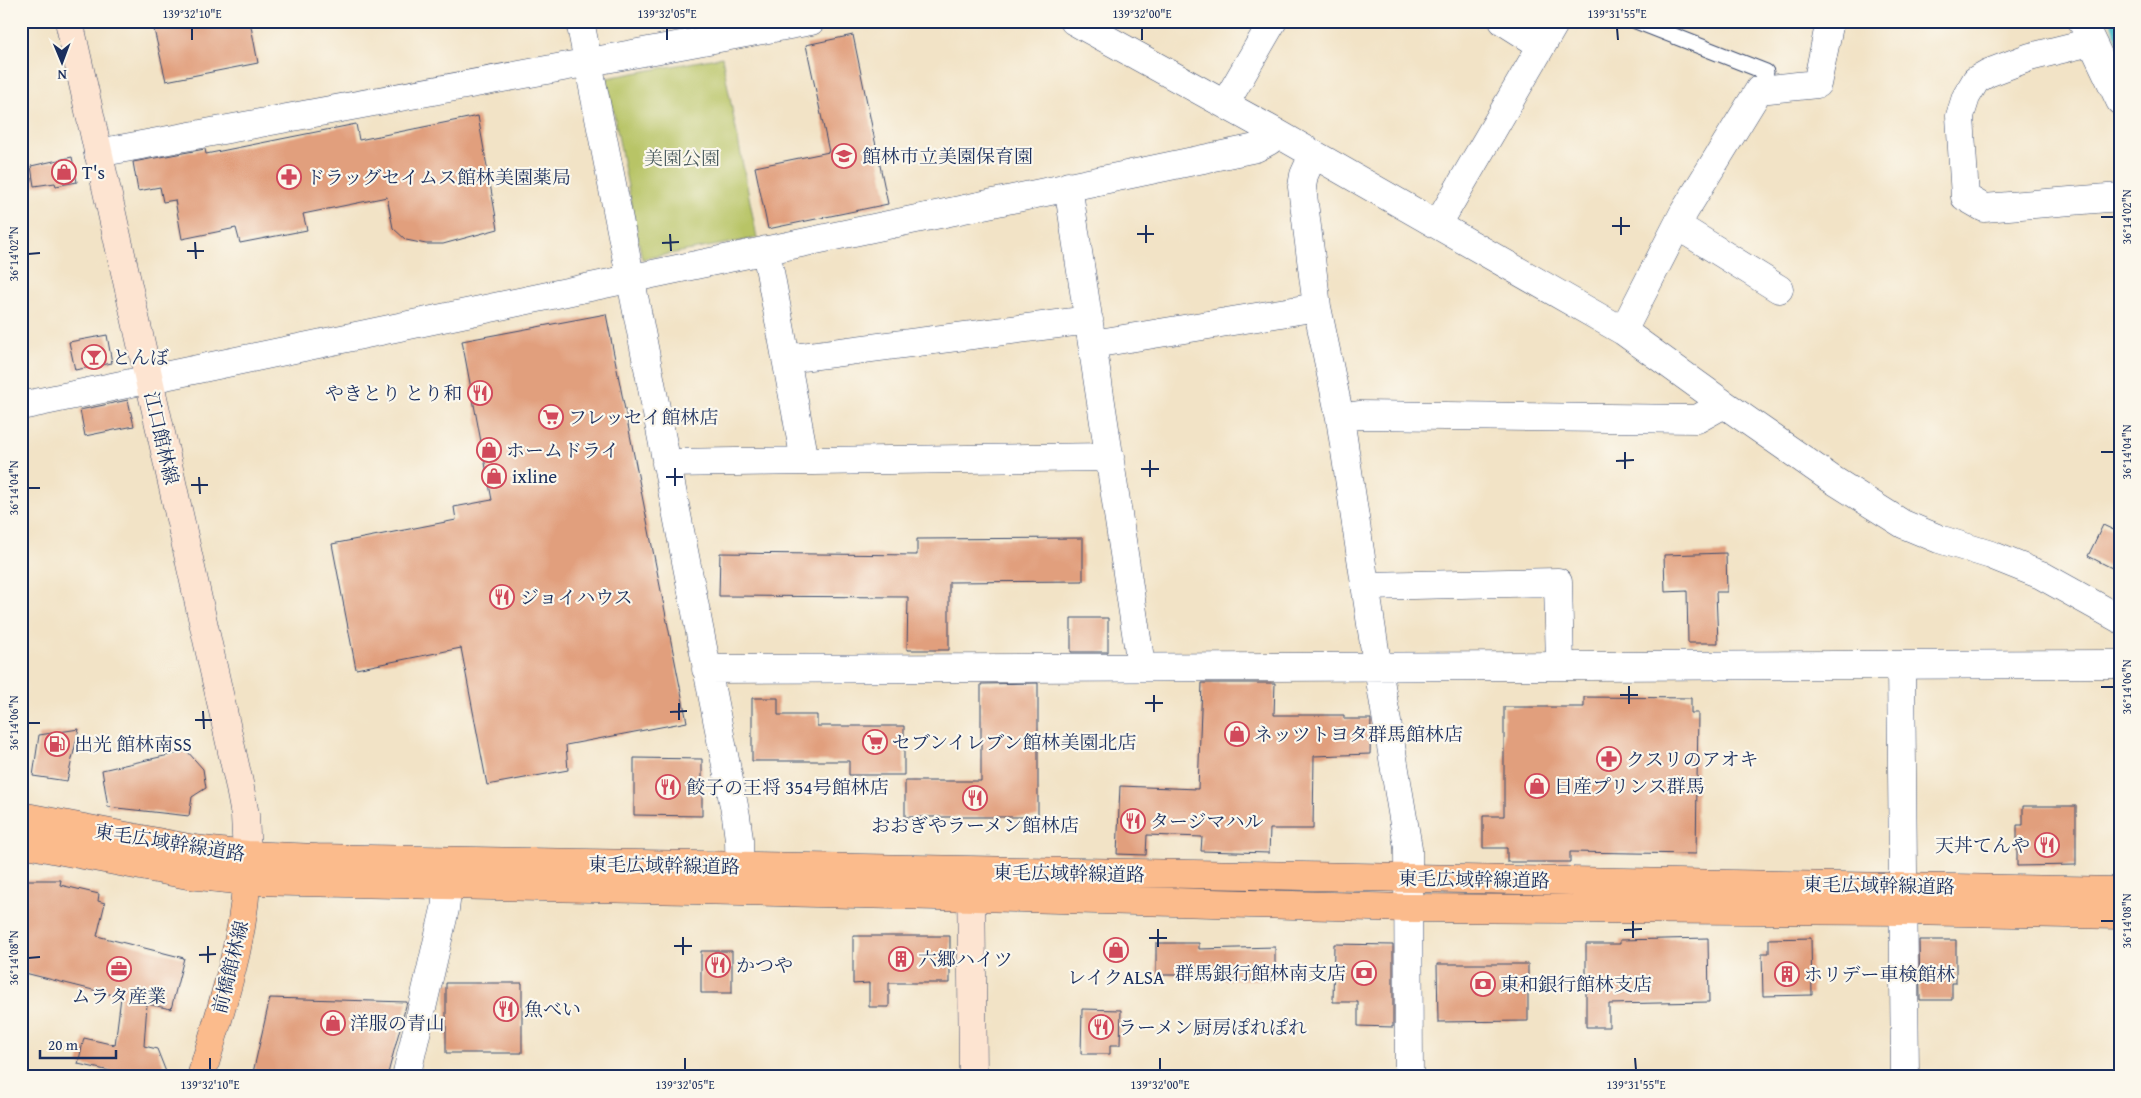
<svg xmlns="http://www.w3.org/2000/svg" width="2141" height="1098" font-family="'Gentium Book Plus','Noto Serif JP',serif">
	<rect width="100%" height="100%" fill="#fbf7ec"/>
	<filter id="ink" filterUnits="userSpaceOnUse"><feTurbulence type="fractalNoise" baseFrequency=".02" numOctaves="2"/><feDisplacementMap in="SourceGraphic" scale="10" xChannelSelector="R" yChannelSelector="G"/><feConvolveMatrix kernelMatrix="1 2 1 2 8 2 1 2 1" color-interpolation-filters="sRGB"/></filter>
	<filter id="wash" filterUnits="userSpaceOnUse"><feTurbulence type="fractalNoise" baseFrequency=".0096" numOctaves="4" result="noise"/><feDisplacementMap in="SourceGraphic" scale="20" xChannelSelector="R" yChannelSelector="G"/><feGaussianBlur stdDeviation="1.12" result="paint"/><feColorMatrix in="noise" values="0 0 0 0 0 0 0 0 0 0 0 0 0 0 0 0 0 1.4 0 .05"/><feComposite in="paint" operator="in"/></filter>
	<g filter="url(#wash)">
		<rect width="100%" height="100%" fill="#f2e3c6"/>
		<path fill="#b8c466" stroke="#6a7a62" d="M722,57L757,238L642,259L607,78Z"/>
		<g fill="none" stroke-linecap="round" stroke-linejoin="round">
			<path stroke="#56c3cf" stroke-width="8" d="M2114,21L2120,38"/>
		</g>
		<g id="blocks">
			<path fill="#e19f7d" d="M152,21H250L258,63L166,81Z
				M853,35L888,204L768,229L755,167L829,152L806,45Z
				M478,116L498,229L443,244H426L406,240L393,228L387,197L303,214L307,230L240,243L236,228L182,239L175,200L163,202L160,187L138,191L133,162L205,149L206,154L356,124L359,140Z
				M72,157L77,182L56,186L55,183L34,186L31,166Z
				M606,314L687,722L566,745L568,770L487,785L461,648L356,669L332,544L456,520L454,507L492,500L462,341Z
				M107,335L112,363L75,370L69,342Z
				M128,400L134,426L85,436L80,410Z
				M2103,525L2120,533V572L2088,556Z
				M1083,538V581L949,582V650H907L908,597L719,596L720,553L917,555V539Z
				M1726,553L1727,592H1716L1718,643H1688L1687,591L1665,592L1664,555Z
				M1071,618H1108V652H1071Z
				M1038,683V817H905V781H981V684Z
				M1202,683H1275L1274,715H1344V719H1371L1370,754L1314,756L1313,829H1270L1269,853L1201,851L1202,837L1147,835L1146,855L1117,854L1120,786L1198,789Z
				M1584,697L1691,698V713H1698L1696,854L1570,852V862H1507V848H1483V816H1504V707H1584Z
				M752,698H778V715H817V726H904V775H849V761H752Z
				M79,729L67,781L33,776L39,735Z
				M187,751L203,769L206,788L192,797L189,816L108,807L102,770Z
				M634,758L702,759V816L634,815Z
				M2023,806H2076V865L2017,866V825H2023Z
				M21,880H61L60,885L99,894L98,901L105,903L97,936L184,958L171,1009L147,1004L144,1046L157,1049L168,1077H138L78,1064L84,1038L115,1045L121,997L21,972Z
				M853,936H950V983H889V1007H869V983L853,984Z
				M1708,938L1709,1002L1609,1004V1027H1586V944H1620V940Z
				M1811,938L1812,995L1763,996L1762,953H1769V939Z
				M1919,940H1956V983H1952V1000H1920Z
				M1156,943H1199V949L1275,947V980H1224V975H1156Z
				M1334,944L1393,945V1027L1358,1026V1002H1333Z
				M701,951H732V993H701Z
				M1437,964H1528V1021L1438,1022Z
				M446,983H522V1053H446Z
				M270,998L407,1002L387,1077H252Z
				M1082,1009L1121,1010L1120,1045H1110V1054H1081Z"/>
		</g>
	</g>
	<g filter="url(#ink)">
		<use href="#blocks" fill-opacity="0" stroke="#3b4a6e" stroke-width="1"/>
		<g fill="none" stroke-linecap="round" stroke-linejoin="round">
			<defs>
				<path id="lane" d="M1636,21L1766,72L1759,90"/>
				<path id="street" d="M580,21L736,816L739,839L740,889
					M1074,21L1275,132L1623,331L1724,404L1830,478L1903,524L1939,539L1991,555L2041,575L2120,619
					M1503,21L1541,45
					M2082,21L2120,101
					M2091,42L2030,57L1988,73L1976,80L1966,97L1960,116L1965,197L1984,208L2120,197
					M1225,104L1273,21
					M98,153L811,21
					M1313,155L1304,175L1302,187L1317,307L1340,418L1374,644L1408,848L1409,1077
					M1068,186L1139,652L1138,667
					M1438,224L1556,21
					M1678,226L1779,289
					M766,250L805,461
					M1623,331L1684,212L1759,90L1817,84L1830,21
					M1093,344L1317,307
					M786,359L1089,320
					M21,406L1256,148L1269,141L1275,132
					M1340,418L1359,415L1697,419L1724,404
					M666,463L1110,457
					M1366,586L1558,582L1560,666
					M1901,665L1905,1077
					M706,669L2120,664
					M406,1077L445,909L448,886"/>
				<path id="secondary" d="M69,21L239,783L245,815L247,855
					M971,872L973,1077"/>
				<path id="primary" d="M201,1077C222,1004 248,933 247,857"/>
				<path id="highway" d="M21,816L194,849L247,855L317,858L2120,891
					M21,843L188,875L247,881L740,891L1409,908L1903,911L2120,915"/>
			</defs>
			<use href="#lane" stroke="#3b4a6e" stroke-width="17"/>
			<use href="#street" stroke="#3b4a6e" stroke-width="29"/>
			<use href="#secondary" stroke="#3b4a6e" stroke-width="29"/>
			<use href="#primary" stroke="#3b4a6e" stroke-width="29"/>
			<use href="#highway" stroke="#3b4a6e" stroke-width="29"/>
			<use href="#lane" stroke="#fff" stroke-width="15"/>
			<use href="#street" stroke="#fff" stroke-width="28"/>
			<use href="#secondary" stroke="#fde4d1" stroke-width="28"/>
			<use href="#primary" stroke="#fbbb8c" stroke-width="28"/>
			<use href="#highway" stroke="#fbbb8c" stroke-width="28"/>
		</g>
	</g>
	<path fill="none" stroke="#1b2f5e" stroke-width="2" d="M192,28V40M667,28V40M1142,28V40M1617,28L1618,40M1621,217V235M2101,217H2114M1146,225V243M1612,226H1630M670,234L671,251M1137,234H1154M195,242L196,259M662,243L679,242M187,251H204M28,254L40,253M1625,452V469M2101,452H2114M1150,460V477M1616,461L1634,460M675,468V486M1141,469H1159M199,477L200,494M666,477H683M191,485H208M28,488H40M1629,686V704M2101,687H2114M1154,695V712M1620,695H1638M679,703V720M1145,703H1163M203,711L204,729M670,712L687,711M195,720H212M28,723H40M1633,921V938M2101,921H2114M1158,929V947M1624,930L1642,929M683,937V955M1149,938H1167M208,946V963M674,946H692M199,955L216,954M28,958L40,957M210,1058V1070M685,1058V1070M1160,1058V1070M1635,1058L1636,1070"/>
	<defs>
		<symbol id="school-ring" viewBox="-11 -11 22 22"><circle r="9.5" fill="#fbf7ec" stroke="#d1495b" stroke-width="1.5"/><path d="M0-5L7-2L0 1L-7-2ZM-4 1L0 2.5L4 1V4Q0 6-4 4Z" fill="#d1495b"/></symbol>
		<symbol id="shop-ring" viewBox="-11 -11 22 22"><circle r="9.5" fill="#fbf7ec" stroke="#d1495b" stroke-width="1.5"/><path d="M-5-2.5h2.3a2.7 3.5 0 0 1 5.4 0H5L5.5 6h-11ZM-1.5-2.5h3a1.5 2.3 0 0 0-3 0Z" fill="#d1495b"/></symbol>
		<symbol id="pharmacy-ring" viewBox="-11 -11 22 22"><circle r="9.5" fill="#fbf7ec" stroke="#d1495b" stroke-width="1.5"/><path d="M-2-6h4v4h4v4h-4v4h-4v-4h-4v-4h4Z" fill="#d1495b"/></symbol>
		<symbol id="bar-ring" viewBox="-11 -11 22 22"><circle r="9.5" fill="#fbf7ec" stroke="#d1495b" stroke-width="1.5"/><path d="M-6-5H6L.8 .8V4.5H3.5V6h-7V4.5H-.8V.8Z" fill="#d1495b"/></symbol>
		<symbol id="restaurant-ring" viewBox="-11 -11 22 22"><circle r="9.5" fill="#fbf7ec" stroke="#d1495b" stroke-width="1.5"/><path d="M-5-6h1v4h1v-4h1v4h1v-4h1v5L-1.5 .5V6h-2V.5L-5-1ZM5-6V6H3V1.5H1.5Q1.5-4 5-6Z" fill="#d1495b"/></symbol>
		<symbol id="supermarket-ring" viewBox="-11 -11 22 22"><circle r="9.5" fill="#fbf7ec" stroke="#d1495b" stroke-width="1.5"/><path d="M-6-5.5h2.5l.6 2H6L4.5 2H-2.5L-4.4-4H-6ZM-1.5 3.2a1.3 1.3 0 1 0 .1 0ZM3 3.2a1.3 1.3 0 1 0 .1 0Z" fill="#d1495b"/></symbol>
		<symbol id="fuel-ring" viewBox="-11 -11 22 22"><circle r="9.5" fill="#fbf7ec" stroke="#d1495b" stroke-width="1.5"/><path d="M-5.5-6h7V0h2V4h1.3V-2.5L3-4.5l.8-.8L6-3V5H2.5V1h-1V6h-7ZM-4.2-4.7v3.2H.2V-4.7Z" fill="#d1495b"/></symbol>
		<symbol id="building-ring" viewBox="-11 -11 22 22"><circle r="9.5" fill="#fbf7ec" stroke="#d1495b" stroke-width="1.5"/><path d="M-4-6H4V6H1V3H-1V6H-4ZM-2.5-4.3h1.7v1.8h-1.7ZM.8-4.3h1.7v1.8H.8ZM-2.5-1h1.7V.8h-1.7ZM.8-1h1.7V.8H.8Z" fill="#d1495b"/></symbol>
		<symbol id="office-ring" viewBox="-11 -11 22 22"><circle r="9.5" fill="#fbf7ec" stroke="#d1495b" stroke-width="1.5"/><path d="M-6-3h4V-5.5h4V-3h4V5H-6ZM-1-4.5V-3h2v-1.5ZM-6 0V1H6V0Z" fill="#d1495b"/></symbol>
		<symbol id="bank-ring" viewBox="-11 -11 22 22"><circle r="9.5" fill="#fbf7ec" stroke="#d1495b" stroke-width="1.5"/><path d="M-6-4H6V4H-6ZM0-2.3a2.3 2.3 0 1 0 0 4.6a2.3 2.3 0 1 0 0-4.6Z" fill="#d1495b"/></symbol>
	</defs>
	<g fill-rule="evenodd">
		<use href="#school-ring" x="830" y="142" width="28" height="28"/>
		<use href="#shop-ring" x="50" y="158" width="28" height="28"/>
		<use href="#pharmacy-ring" x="275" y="163" width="28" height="28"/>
		<use href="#bar-ring" x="80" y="343" width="28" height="28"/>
		<use href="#restaurant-ring" x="466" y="379" width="28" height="28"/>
		<use href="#supermarket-ring" x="537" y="403" width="28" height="28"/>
		<use href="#shop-ring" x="475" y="436" width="28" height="28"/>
		<use href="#shop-ring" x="480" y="462" width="28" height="28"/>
		<use href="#restaurant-ring" x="488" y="583" width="28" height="28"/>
		<use href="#shop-ring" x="1223" y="720" width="28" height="28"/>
		<use href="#supermarket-ring" x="861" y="728" width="28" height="28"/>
		<use href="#fuel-ring" x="43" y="730" width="28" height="28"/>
		<use href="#pharmacy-ring" x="1595" y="745" width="28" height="28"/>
		<use href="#shop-ring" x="1523" y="772" width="28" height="28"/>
		<use href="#restaurant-ring" x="654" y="773" width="28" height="28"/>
		<use href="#restaurant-ring" x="961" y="784" width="28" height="28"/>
		<use href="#restaurant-ring" x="1119" y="807" width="28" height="28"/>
		<use href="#restaurant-ring" x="2033" y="831" width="28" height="28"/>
		<use href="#shop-ring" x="1102" y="936" width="28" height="28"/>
		<use href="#building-ring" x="887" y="945" width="28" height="28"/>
		<use href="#restaurant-ring" x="704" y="951" width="28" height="28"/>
		<use href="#office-ring" x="105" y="955" width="28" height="28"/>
		<use href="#bank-ring" x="1350" y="959" width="28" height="28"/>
		<use href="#building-ring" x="1773" y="960" width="28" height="28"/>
		<use href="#bank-ring" x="1469" y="970" width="28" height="28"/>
		<use href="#restaurant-ring" x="492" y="995" width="28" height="28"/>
		<use href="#shop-ring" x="319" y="1009" width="28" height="28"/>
		<use href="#restaurant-ring" x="1087" y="1013" width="28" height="28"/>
	</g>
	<g text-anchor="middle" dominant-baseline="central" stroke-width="4.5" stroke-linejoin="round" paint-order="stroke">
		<g font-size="19" fill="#1b2f5e" stroke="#fbf7ec" text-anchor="start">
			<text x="862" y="156">館林市立美園保育園</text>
			<text x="82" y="172">T's</text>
			<text x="306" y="177">ドラッグセイムス館林美園薬局</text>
			<text x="112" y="357">とんぼ</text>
			<text x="462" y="393" text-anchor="end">やきとり とり和</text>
			<text x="568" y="417">フレッセイ館林店</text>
			<text x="506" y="450">ホームドライ</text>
			<text x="512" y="476">ixline</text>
			<text x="520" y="597">ジョイハウス</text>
			<text x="1254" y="734">ネッツトヨタ群馬館林店</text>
			<text x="892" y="742">セブンイレブン館林美園北店</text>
			<text x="74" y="744">出光 館林南SS</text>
			<text x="1626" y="759">クスリのアオキ</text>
			<text x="1554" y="786">日産プリンス群馬</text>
			<text x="686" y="787">餃子の王将 354号館林店</text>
			<text x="1150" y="821">タージマハル</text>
			<text x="975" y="825" text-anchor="middle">おおぎやラーメン館林店</text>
			<text x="2030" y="845" text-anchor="end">天丼てんや</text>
			<text x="918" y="959">六郷ハイツ</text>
			<text x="736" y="965">かつや</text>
			<text x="1346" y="973" text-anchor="end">群馬銀行館林南支店</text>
			<text x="1804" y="974">ホリデー車検館林</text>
			<text x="1116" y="977" text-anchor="middle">レイクALSA</text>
			<text x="1500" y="984">東和銀行館林支店</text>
			<text x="119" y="996" text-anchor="middle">ムラタ産業</text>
			<text x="524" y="1009">魚べい</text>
			<text x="350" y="1023">洋服の青山</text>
			<text x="1118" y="1027">ラーメン厨房ぽれぽれ</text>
		</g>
		<g font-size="19" fill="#4a5c60" stroke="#fbf7ec">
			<text x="682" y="158">美園公園</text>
		</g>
		<g font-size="19" fill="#1b2f5e" stroke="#fbf7ec">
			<text transform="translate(162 438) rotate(77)">江口館林線</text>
			<text transform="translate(170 842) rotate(9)">東毛広域幹線道路</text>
			<text transform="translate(664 865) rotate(1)">東毛広域幹線道路</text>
			<text transform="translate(1069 873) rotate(1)">東毛広域幹線道路</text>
			<text transform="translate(1474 879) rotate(1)">東毛広域幹線道路</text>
			<text transform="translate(1879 885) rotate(1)">東毛広域幹線道路</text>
			<text transform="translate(230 967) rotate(-76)">前橋館林線</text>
		</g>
	</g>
	<rect width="2141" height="1098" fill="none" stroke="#fbf7ec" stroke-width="55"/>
	<g transform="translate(62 62) rotate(179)" stroke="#fbf7ec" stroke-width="4" paint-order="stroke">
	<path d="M0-4L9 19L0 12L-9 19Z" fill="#1b2f5e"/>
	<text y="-8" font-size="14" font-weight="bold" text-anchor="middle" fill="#1b2f5e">N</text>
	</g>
	<path d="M40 1050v8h76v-8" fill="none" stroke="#1b2f5e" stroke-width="2.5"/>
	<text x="48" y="1050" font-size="15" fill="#1b2f5e" stroke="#fbf7ec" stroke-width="4" paint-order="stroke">20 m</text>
	<rect x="28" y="28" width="2086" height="1042" fill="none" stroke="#1b2f5e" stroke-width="2"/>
	<g font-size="12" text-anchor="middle" fill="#1b2f5e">
		<text x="192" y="18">139°32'10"E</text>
		<text x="667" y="18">139°32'05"E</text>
		<text x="1142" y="18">139°32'00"E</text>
		<text x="1617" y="18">139°31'55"E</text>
		<text transform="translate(2127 217) rotate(-90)" y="4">36°14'02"N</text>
		<text transform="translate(14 254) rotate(-90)" y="4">36°14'02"N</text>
		<text transform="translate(2127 452) rotate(-90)" y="4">36°14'04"N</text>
		<text transform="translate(14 488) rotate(-90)" y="4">36°14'04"N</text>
		<text transform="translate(2127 687) rotate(-90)" y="4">36°14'06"N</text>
		<text transform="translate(14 723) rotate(-90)" y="4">36°14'06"N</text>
		<text transform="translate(2127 921) rotate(-90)" y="4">36°14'08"N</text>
		<text transform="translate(14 958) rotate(-90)" y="4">36°14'08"N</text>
		<text x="210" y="1089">139°32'10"E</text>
		<text x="685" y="1089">139°32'05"E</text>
		<text x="1160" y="1089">139°32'00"E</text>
		<text x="1636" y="1089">139°31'55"E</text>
	</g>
</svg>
